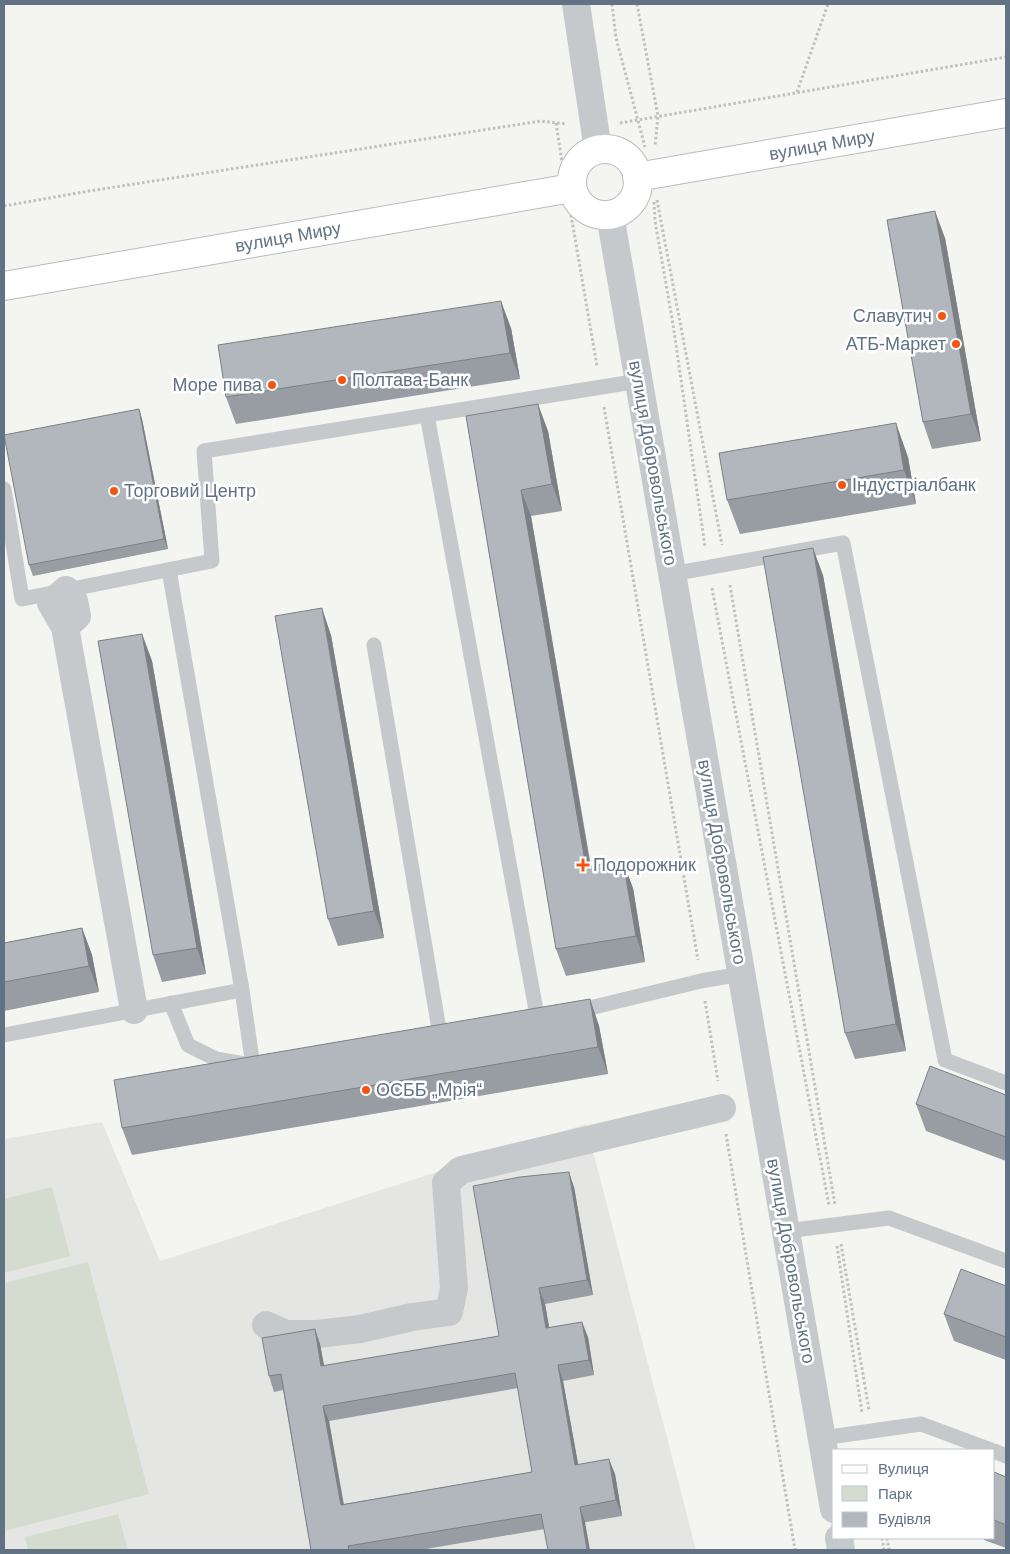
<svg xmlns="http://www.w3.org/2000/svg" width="1010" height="1554" font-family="Helvetica,sans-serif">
	<rect width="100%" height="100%" fill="#f4f5f0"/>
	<path fill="#e5e6e3" d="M102,1122L160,1261L586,1124L696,1550H4V1139Z"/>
	<path fill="#d4dcd0" d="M52,1187L70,1256L4,1273V1199Z
		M88,1262L149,1494L4,1531V1283Z
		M118,1514L128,1550H28L25,1537Z"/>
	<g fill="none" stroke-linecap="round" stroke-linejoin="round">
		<defs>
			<path id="secondary" d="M572 182a33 33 0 1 1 66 0a33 33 0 1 1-66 0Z
				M637,177L1006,113
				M4,286L572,188"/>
		</defs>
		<use href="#secondary" stroke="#b7bcc1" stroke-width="30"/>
		<path stroke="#bec0c2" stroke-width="3" stroke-dasharray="2.5 2.5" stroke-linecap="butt" d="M612,4L616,38L645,147
			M637,4L658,116L655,146
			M797,92L828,4
			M556,123L562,162
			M620,123L1006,57
			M657,200L722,545
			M654,202L655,221L673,324L705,547
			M4,206L89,191L541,121L567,124
			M571,215L597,366
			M604,407L698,960
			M730,585L835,1205
			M712,588L829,1205
			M705,1001L718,1081
			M726,1134L795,1550
			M841,1244L869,1410
			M837,1246L862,1413
			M882,1538L884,1550
			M887,1538L889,1550"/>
		<path stroke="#c6c9cc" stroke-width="15" d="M427,415L538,1021
			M4,489L22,599L212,561L204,451L639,381
			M169,570L242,990L253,1066L264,1064
			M672,574L843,543L945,1060L1006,1083
			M374,645L440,1035
			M171,1003L188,1045L216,1059L244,1064
			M573,1012L701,981L741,974
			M4,1035L242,990
			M786,1231L889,1218L1006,1261
			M822,1438L921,1424L991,1450
			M994,1451L1006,1456"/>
		<path stroke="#c6c9cc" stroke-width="28" d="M576,4L598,150
			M610,215L834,1509
			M65,627L51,603L66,590L74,601L77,616L65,627L134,1010
			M266,1325L286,1334H318L360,1329L412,1317L449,1312L454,1288L446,1183L461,1170L722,1108
			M839,1538L841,1550"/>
		<use href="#secondary" stroke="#fff" stroke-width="28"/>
	</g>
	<path fill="#989da3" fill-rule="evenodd" d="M945,238L981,441L932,449L923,422Z
		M511,328L520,379L236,424L226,397Z
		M139,409L142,419L168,549L33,576L29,565Z
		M466,416L548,431L562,511L531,516L591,866L633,888L645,962L566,976L556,949Z
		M908,457L916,504L740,534L727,500Z
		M823,575L906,1051L855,1059L845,1033Z
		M142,634L152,661L206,974L162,982L153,955Z
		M331,635L384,938L338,946L328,919Z
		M82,928L92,955L99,992L4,1011V943Z
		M590,999L599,1026L608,1074L132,1155L122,1128Z
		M1006,1095V1161L926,1131L916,1104Z
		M574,1187L593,1295L545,1304L549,1327L588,1337L594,1375L563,1381L578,1464L615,1474L622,1516L420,1550H311L283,1390L274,1392L269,1376L315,1329L320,1344L324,1366L499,1336ZM518,1388L532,1472L344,1504L329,1421Z
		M1006,1286V1360L954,1341L944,1314Z
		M994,1472L1006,1477V1548L984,1540V1538H994Z"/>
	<path fill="#7c8084" d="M935,211L945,238L981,441L971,414Z
		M501,301L511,328L520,379L510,353Z
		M538,404L548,431L562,511L552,484Z
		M139,409L142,419L168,549L164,539Z
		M896,423L908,457L916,504L904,470Z
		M521,490L531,516L595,894L586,867Z
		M813,548L823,575L906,1051L896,1024Z
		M322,608L331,635L384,938L374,911Z
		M142,634L152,661L206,974L197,948Z
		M623,861L633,888L645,962L636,936Z
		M82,928L92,955L99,992L89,966Z
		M590,999L599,1026L608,1074L598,1047Z
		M569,1172L574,1187L593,1295L587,1280Z
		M539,1288L545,1304L552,1343L546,1328Z
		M582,1322L588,1337L594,1375L589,1360Z
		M315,1329L320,1344L327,1381L321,1366Z
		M558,1365L563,1381L581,1480L575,1465Z
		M323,1406L329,1421L346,1520L341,1505Z
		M609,1459L615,1474L622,1516L616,1500Z
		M580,1507L585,1522L590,1550H587Z"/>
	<path fill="#b1b7bd" stroke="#7c8084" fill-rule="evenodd" d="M935,211L971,414L923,422L887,220Z
		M501,301L510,353L226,397L218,345Z
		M538,404L552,484L521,490L586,867L623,861L636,936L556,949L466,416Z
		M139,409L164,539L29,565L4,435Z
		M896,423L904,470L727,500L719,453Z
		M813,548L896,1024L845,1033L763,557Z
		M322,608L374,911L328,919L275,616Z
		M142,634L197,948L153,955L98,641Z
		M82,928L89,966L4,982V943Z
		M590,999L598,1047L122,1128L114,1080Z
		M930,1066L1006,1095V1137L916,1104Z
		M569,1172L587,1280L539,1288L546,1328L582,1322L589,1360L558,1365L575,1465L609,1459L616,1500L580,1507L587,1550H548L541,1514L348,1546L349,1550H311L281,1374L269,1376L262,1338L315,1329L321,1366L499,1336L473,1186L520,1177ZM515,1373L532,1472L341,1505L323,1406Z
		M961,1269L1006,1286V1337L944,1314Z
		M994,1472L1006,1477V1525L994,1520Z"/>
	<g fill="#f35411" stroke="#fff" stroke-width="2">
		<circle cx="942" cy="316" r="5"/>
		<circle cx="956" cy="344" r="5"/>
		<circle cx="342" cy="380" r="5"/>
		<circle cx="272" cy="385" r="5"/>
		<circle cx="842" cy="485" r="5"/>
		<circle cx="114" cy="491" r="5"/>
		<path d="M580.5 857.5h5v5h5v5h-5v5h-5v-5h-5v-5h5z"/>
		<circle cx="366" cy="1090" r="5"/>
	</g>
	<g text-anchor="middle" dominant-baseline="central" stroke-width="5" stroke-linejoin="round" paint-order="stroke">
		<g font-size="18" fill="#607284" stroke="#fff">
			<text transform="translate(822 145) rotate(-10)">вулиця Миру</text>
			<text transform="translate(288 237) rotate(-10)">вулиця Миру</text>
			<text transform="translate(653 463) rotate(80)">вулиця Добровольського</text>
			<text transform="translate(722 862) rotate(80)">вулиця Добровольського</text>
			<text transform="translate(791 1261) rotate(80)">вулиця Добровольського</text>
		</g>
		<g font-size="18" fill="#607284" stroke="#fff" text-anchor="start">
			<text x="932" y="316" text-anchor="end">Славутич</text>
			<text x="946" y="344" text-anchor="end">АТБ-Маркет</text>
			<text x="352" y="380">Полтава-Банк</text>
			<text x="262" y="385" text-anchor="end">Море пива</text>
			<text x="852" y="485">Індустріалбанк</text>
			<text x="124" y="491">Торговий Центр</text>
			<text x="593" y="865">Подорожник</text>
			<text x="376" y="1090">ОСББ „Мрія“</text>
		</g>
	</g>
	<rect width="1010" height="1554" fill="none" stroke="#607284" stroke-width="10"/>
	<rect x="832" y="1449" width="162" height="90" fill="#ffffff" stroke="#bfc7ce"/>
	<rect x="842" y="1465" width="25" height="8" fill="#ffffff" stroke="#bfc7ce"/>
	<text x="878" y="1474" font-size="15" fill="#607284">Вулиця</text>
	<rect x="842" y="1486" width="25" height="15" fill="#d4dcd0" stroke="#bfc7ce"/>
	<text x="878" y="1499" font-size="15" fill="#607284">Парк</text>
	<rect x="842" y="1512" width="25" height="15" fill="#b1b7bd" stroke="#bfc7ce"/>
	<text x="878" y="1524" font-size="15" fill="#607284">Будівля</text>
</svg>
